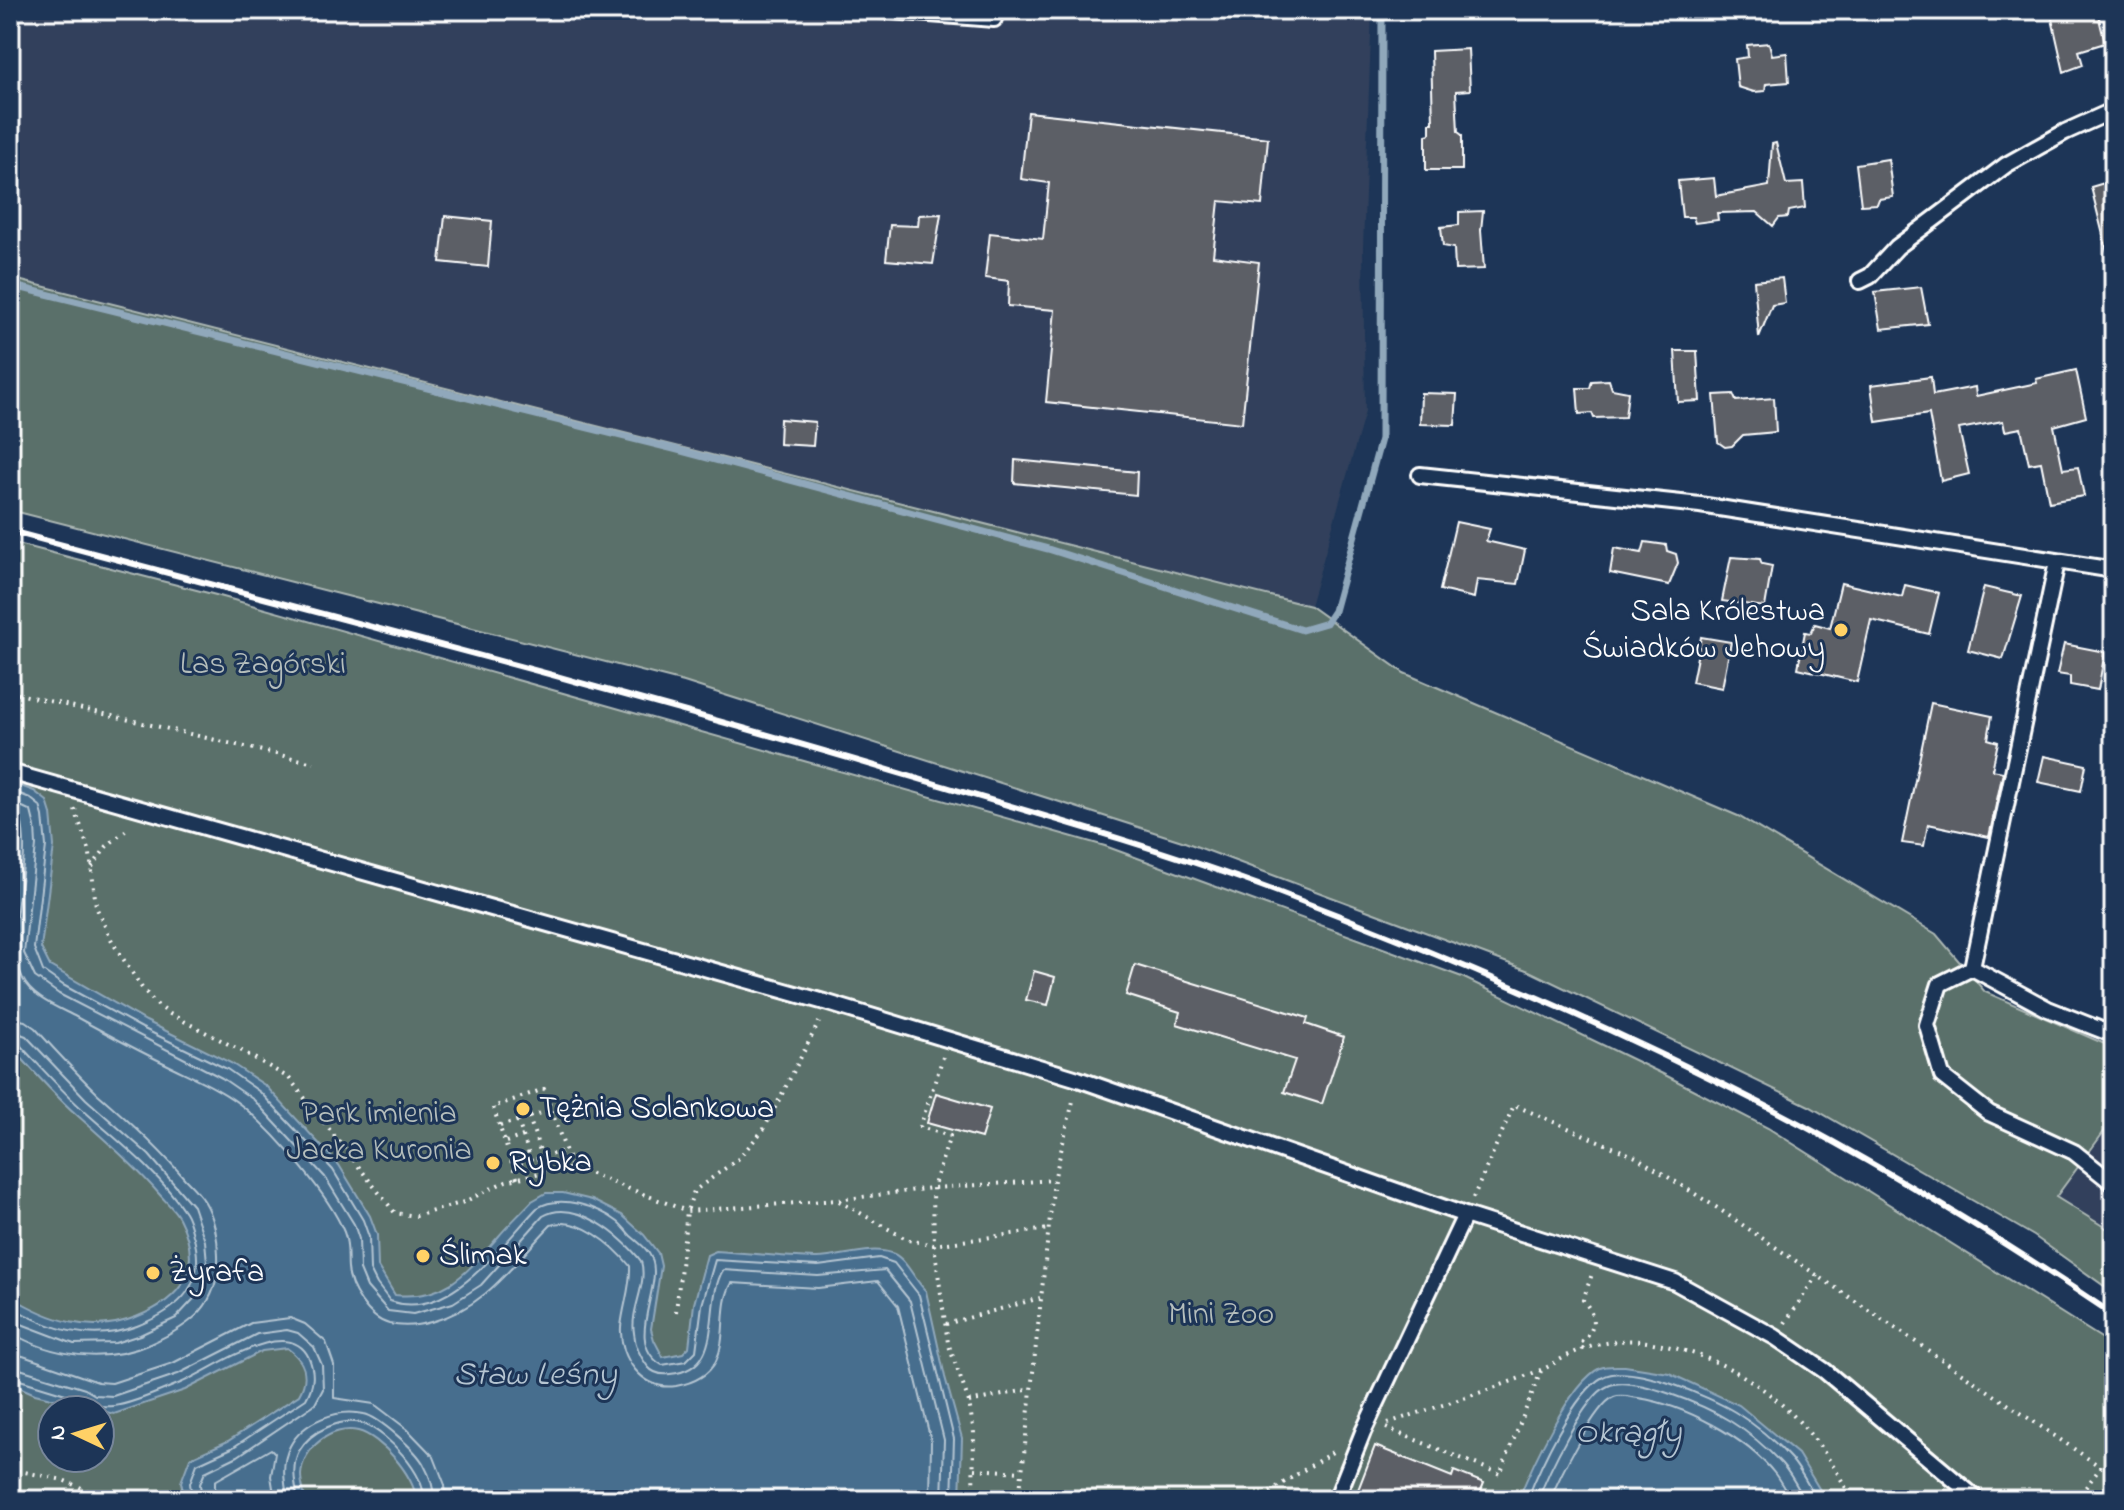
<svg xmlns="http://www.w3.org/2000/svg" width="2124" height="1510" font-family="'Indie Flower',sans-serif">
	<rect width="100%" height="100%" fill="#1d3557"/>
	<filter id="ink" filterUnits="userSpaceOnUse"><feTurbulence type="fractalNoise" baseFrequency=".0125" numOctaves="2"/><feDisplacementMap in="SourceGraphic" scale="16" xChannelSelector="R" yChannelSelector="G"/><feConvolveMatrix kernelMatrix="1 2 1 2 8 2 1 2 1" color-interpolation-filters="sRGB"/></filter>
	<g filter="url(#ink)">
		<path fill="#30415c" d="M10,10H1372L1363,247L1365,412L1310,606L10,278Z
			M2114,1118V1233L2056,1197Z"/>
		<path fill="#5a6f6a" stroke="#acb7b4" stroke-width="2" fill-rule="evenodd" d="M10,278L1310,606L1404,673L1738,816L1936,934L1985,992L2114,1048V1118L2056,1197L2114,1233V1293L2034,1236L1809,1106L1529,971L1182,841L684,682L10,510Z
			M10,542L216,595L1105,846L1462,977L1667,1076L1768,1128L2114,1346V1500H10ZM52,1410H100V1458H52Z"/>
		<path fill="#466e8e" stroke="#90a8bb" stroke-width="2" d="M10,782L34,791L47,801L51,814L54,846L41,948L50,966L146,1021L231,1063L266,1086L339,1165L370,1216L377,1235L378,1267L395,1295C447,1300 467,1272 498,1237C508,1225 521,1213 532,1201L546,1193H563L592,1200L622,1215L644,1235L658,1253L661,1266L651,1329L654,1340L663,1357L683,1353L689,1347L694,1304L707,1255L716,1251C749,1253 782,1257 815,1258C840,1259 870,1244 894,1254C907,1260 915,1281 926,1291L945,1377L962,1438L960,1500H416C416,1477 380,1436 358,1431C332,1425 302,1448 301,1475C301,1483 304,1492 305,1500H185L181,1482L190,1458L228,1441L299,1395C310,1376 304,1360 287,1348L262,1351L185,1390L114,1414L35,1394L10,1383V1296C49,1320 91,1335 136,1317C182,1299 205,1268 179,1218C175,1210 166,1202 160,1195C135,1166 106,1141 77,1115C53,1094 31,1069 10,1045Z
			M1625,1366L1669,1373L1739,1405L1798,1454L1826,1500H1518C1531,1468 1569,1383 1600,1368C1606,1365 1618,1366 1625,1366Z"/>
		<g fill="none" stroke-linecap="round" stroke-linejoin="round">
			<path stroke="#b5c5d2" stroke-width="2" d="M10,790L30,798L40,806L43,816L46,846L34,948L43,971L63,985L142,1028L227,1069L260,1092L333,1170L363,1220L369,1237L370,1270L377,1284L390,1301C450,1322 501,1245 537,1208C560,1194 597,1206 618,1222C623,1226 627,1232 631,1236C639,1243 648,1249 652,1259C663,1289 623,1342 662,1365L686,1361L696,1351L702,1305L715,1260L818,1266L879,1258L894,1263L919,1295L954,1439L952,1500
				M10,801L31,811L35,827L36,846L24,953L35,977L59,994L222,1078L254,1100L325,1177L354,1224L359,1239L360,1270L367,1287L388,1311L413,1314L453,1303L481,1285L543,1216C575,1197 623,1237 641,1261C648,1285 630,1309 634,1333C635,1345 641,1358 648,1367C654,1374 662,1375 670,1374C727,1369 702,1306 723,1270L818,1276L885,1270L910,1301L944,1440L942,1500
				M10,814L21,819C34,872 0,929 23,979C32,998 59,1008 76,1017C107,1034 137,1050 168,1065C194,1078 224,1090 247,1110C277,1136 329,1195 344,1232C349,1244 347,1256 348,1268C349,1288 369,1319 389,1324C403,1327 417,1326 431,1322C487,1307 512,1265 551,1225C579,1215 614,1246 630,1266C631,1287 623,1306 621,1327C619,1358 643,1391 676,1386C693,1383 708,1376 716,1361C728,1336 718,1306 732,1283L818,1288L878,1281L898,1306L931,1441L930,1500
				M10,1018L25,1021L35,1028C55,1050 76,1073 98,1094C129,1121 159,1148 185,1179C192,1186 200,1194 205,1202C214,1217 218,1238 218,1255C220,1305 192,1325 150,1344C105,1364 52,1357 10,1332
				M10,1030L26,1036L86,1099L149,1155L193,1206L205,1241L207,1262L203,1289L176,1318L140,1335L115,1343L74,1344L24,1325L10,1317
				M10,1041L18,1043C39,1065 59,1088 82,1109C117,1141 158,1171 185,1212C189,1218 191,1227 193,1235C208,1284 180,1309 137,1326C92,1343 50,1330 10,1306
				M10,1354L23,1356L98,1382L112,1383L173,1363L251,1323L290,1318L305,1324L326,1342L334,1365V1398L374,1404L407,1429L434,1457L445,1485L446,1500
				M10,1366L85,1389L95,1395L113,1396L178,1374L257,1334L287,1330L298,1333L314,1347L322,1365L323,1389L315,1404L238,1456L205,1472L200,1484L202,1500
				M10,1377L82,1399L91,1408C100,1405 104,1407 114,1406C132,1404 161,1391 178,1384C208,1373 288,1312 309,1358C315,1373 314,1385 306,1399L232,1448L197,1464L190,1483L192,1500
				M215,1500V1481L271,1449L275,1453L271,1476L275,1500
				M288,1500C284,1482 281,1463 290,1446C303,1421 338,1408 364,1414C379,1417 417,1451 424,1465C430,1476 434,1488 434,1500
				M298,1500C295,1484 291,1466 299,1451C310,1431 343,1416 364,1424C388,1433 425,1474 424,1500
				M1527,1500C1539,1469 1574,1392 1603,1377C1630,1362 1710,1397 1735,1412C1754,1424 1776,1442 1791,1459C1801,1470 1809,1487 1817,1500
				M1538,1500C1547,1475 1584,1396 1608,1386C1633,1374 1707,1407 1730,1421C1748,1432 1767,1448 1782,1464C1791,1474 1798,1488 1805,1500
				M1550,1500C1558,1480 1595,1404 1614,1397C1621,1394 1631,1397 1638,1398C1684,1405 1746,1437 1775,1474C1781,1482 1786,1492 1791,1500"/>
			<path stroke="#90a8bb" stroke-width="7" d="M10,285L674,449L1048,549L1302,630L1326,623L1334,611L1381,439L1382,10"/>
		</g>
		<path fill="#5c5e66" stroke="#fff" stroke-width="2" d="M2050,10H2097L2105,43L2079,51L2083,65L2064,72Z
			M1769,43L1772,55L1787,53L1789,82L1766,84L1765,91L1754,92L1738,87L1735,59L1748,57L1747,45Z
			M1468,49L1470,90L1456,91L1458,132L1462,135V170H1426V135L1430,134V123H1433L1431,51Z
			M1028,112L1268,138L1262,205L1219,201L1213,256L1259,262L1242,423L1046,402L1055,310L1008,306L1009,281L985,278L990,233L1043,239L1049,183L1021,179Z
			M1776,143L1786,184L1803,183L1805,208L1789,211L1788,217L1779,218L1773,226L1757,212L1717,213L1718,220L1695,223L1693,217H1682L1678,181L1714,178L1716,196L1769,186L1772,144Z
			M1888,159L1893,197L1879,199L1877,204L1861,205L1856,164Z
			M2114,180V250L2107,251L2091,187Z
			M1483,211L1481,230L1484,269L1455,270L1454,248L1443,246L1441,227L1459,225V212Z
			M941,214L933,264L886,260L890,225L918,226L919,215Z
			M445,216L492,221L488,267L440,262Z
			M1782,278L1785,303L1772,305L1759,337L1754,281Z
			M1921,287L1928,324L1881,329L1875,292Z
			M1675,351H1697L1700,401L1678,402Z
			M2076,370L2086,417L2054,426L2063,469L2078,467L2084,496L2049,502L2041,462L2029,464L2021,428L2005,431L2003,421L1959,429L1969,474L1941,481L1929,414L1876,422L1871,385L1931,377L1933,395L1975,387L1976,396L2037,383L2036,379Z
			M1609,380L1612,389L1628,392L1625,417L1594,418L1592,413L1579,414L1577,388H1590L1592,381Z
			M1421,393L1457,394L1455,425L1420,424Z
			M1733,394L1736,401L1774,398L1776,432L1743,435L1732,446L1725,447L1718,442L1714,395Z
			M780,419L815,422L813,446L779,444Z
			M1015,460L1137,472L1136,495L1014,483Z
			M1456,522L1490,529L1486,541L1525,550L1518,584L1477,580L1474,598L1440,590Z
			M1645,542L1666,545L1667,551L1676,554L1678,563L1669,585L1610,573L1614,548L1642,553Z
			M1731,557L1760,559L1762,564L1772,566L1765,607L1722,601Z
			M1841,583L1902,597L1905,585L1939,593L1929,634L1871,620L1857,682L1798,668L1805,632L1811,633L1815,624L1830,628Z
			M1984,587L2022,596L2003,659L1968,650Z
			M1701,637L1731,642L1722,688L1692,682Z
			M2064,644L2105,652L2098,690L2070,685V676L2057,674Z
			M1931,703L1992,716L1988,739L1998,742L1992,770L2003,772L1989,837L1928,824L1924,846L1902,843Z
			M2044,756L2086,765L2081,791L2038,782Z
			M1135,965L1308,1018L1306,1024L1344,1037L1322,1104L1284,1092L1295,1060L1177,1024L1180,1012L1126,995Z
			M1034,971L1055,977L1048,1005L1026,1000Z
			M936,1093L990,1109L981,1138L927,1123Z
			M1375,1446L1452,1477L1454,1471L1484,1483L1477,1500H1383L1358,1490Z"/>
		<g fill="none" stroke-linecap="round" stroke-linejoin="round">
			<defs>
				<path id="service" d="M878,10L994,19L995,10
					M1860,281L1870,276L1897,247L2006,165L2065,132L2114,110
					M1420,475L1700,505L2114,570
					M10,772L828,1003L1078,1079L1465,1215L1675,1282L1775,1337L1825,1371L1978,1500
					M1972,968L2057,562
					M2114,1035L2048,1009L1972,968L1940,984L1927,1025L1942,1076L1989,1113L2074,1152L2114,1184
					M1336,1500L1363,1432L1465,1215"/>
			</defs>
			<use href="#service" stroke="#fff" stroke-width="20"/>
			<path stroke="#fff" stroke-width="4" stroke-dasharray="2 6" stroke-linecap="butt" d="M10,692L314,763
				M75,809L90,854L96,907L113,943L142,988L156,1004L170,1014L240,1050L289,1078L395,1213L416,1216L464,1202L506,1181L561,1168L586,1172L687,1211L838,1200L933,1188L1054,1180
				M92,867L107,846L130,827
				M943,1057L920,1127L950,1136L933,1188L934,1245L948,1343L969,1402L974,1433L973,1500
				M529,1117L546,1170
				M518,1121L535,1173
				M500,1126L551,1110
				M506,1142L523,1136
				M513,1166L566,1150
				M517,1178L493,1107L544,1089L572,1169
				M1473,1198L1514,1105L1636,1157L1719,1209L2114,1476
				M839,1201L908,1240L934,1245L1048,1229
				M676,1312L687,1211L694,1191L738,1159L764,1129L819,1022
				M1785,1323L1817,1275
				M946,1324L1040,1298
				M1583,1350L1581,1343C1597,1330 1596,1315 1583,1300L1592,1274
				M969,1402L1031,1389
				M1388,1423C1438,1406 1489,1391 1538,1371C1550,1367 1559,1359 1571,1354C1583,1348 1599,1344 1612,1342C1636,1338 1655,1343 1678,1349C1759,1370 1816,1426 1852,1500
				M1386,1428L1500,1474L1541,1371
				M10,1469L63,1480L109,1500
				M975,1469L1022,1472
				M1019,1500L1054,1180L1074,1097
				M1256,1500L1334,1451
				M2076,1500L2101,1467"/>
			<use href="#service" stroke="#1d3557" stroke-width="14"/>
			<path stroke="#fff" stroke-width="6" d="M10,531C313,612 618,689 919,779C1038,814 1159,848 1275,891C1442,954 1606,1024 1764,1105C1885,1167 2001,1239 2114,1315"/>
		</g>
	</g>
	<g fill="#ffd166" stroke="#1d3557" stroke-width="3">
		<circle cx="1841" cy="630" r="8"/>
		<circle cx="523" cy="1109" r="8"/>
		<circle cx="493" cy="1163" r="8"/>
		<circle cx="423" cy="1256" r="8"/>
		<circle cx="153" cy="1273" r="8"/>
	</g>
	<g text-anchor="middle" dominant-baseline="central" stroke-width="6" stroke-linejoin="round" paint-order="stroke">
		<g font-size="32" fill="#fff" stroke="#1d3557" text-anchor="start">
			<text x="1825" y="612" text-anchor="end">Sala Królestwa<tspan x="1825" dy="37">Świadków Jehowy</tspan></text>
			<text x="539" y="1109">Tężnia Solankowa</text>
			<text x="509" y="1163">Rybka</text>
			<text x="439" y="1256">Ślimak</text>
			<text x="169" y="1273">Żyrafa</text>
		</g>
		<g font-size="32" fill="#b5bebc" stroke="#1d3557">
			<text x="263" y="665">Las Zagórski</text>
			<text x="379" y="1114">Park imienia<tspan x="379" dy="37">Jacka Kuronia</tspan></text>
			<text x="1221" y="1315">Mini Zoo</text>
		</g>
		<g font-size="34" font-style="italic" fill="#b5c5d2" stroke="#1d3557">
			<text x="535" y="1376">Staw Leśny</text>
			<text x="1628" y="1434">Okrągły</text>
		</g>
	</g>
	<rect width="2124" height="1510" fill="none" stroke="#1d3557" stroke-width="40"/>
	<rect x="20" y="20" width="2084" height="1470" fill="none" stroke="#fff" stroke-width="3" filter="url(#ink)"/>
	<g transform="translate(76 1434) rotate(274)"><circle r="38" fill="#1d3557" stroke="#77869a" stroke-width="2"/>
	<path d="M0-6L14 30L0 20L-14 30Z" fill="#ffd166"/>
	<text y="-12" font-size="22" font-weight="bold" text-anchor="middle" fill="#ffffff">N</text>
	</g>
</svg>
